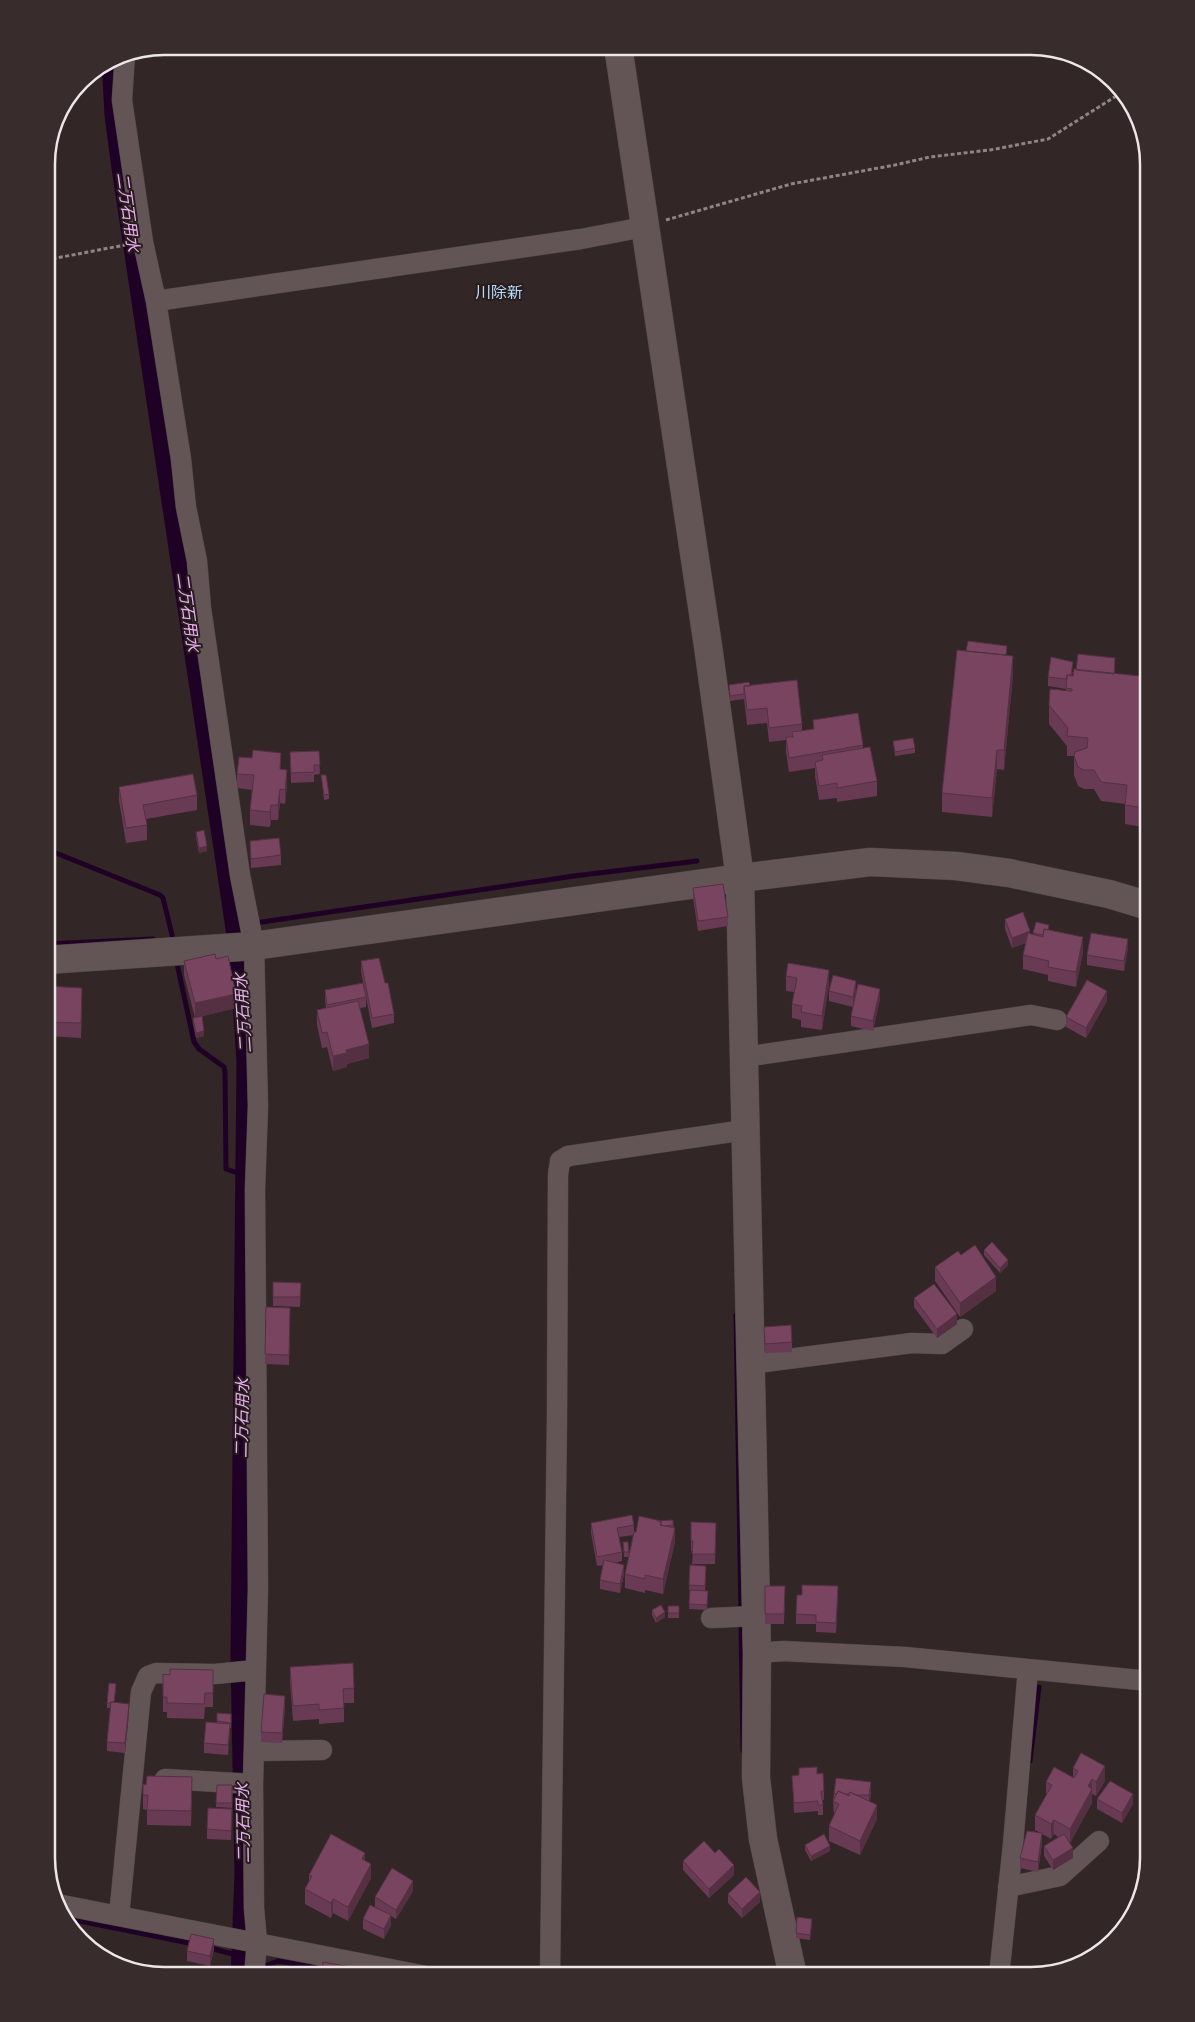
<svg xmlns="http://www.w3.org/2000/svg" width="1195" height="2022" font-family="'Work Sans','Noto Sans JP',sans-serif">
	<rect width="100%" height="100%" fill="#322627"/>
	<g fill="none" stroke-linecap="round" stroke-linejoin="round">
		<path stroke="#200126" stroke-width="5" d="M46,849L160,895L163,898L174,943
			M255,923L574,876L697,861
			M46,944L153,939
			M176,959L194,1042L199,1049L224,1067L225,1072L226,1169L244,1175
			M736,1315L741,1614
			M741,1622L743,1751
			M1030,1761L1039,1687
			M65,1918L194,1944
			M210,1948L240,1956
			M345,1973L360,1976
			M264,1975L267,1965L278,1961L329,1970"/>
		<path stroke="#200126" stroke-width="19" d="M111,60L114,115L120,161L239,955L246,1062L240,1655L244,1874L240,1976"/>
		<defs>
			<path id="street" d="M125,54L122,100L143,242L156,301L181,459L186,507L197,561L201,608L240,875L254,946L258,1106L255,1190L258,1589L253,1784L254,1908L257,1942L254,1976
				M156,301L581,239L644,227
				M744,1057L1031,1015L1057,1020
				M750,1364L912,1343L942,1344L963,1329
				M711,1618L756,1616
				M757,1653L783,1651L905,1657L1149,1681
				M254,1751L322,1750
				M165,1779L253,1784
				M1008,1887L1060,1876L1099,1841
				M57,1904L426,1976
				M119,1916L141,1692L148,1676L156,1673L215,1674L256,1670
				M550,1976L557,1417L558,1175L560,1161L568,1156L745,1130
				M999,1976L1013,1844L1028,1669"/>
			<path id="secondary" d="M618,46L708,646L740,878L757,1653L756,1778L763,1839L793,1976
				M46,960L254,946L740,878L870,862L956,866L1009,873L1109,894L1149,906"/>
		</defs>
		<use href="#street" stroke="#4c4343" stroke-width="21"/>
		<use href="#secondary" stroke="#4c4343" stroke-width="29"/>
		<path stroke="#8f8586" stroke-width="3" stroke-dasharray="4 2.5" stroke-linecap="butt" d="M666,220L791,184L895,165L930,157L990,150L1048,139L1121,93
			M46,260L125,245"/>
		<use href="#street" stroke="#635556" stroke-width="20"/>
		<use href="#secondary" stroke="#635556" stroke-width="28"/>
	</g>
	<path fill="#683a53" d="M1007,655L1013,675L1004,770L997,769L992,817L942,812V793Z
		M1115,668V674L1149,677V847L1143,846V827L1125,824V804L1101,801L1094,789H1084L1078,786L1074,775V756H1067V746L1049,724V705L1066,691V689L1048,686V677L1073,672L1072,675L1073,676Z
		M729,685L750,686L802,724V731L813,729V720L863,745V748L877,781V796L837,802V798L819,800L815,776V768L789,772L786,752V740L769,742L767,723L747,725L744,699L730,701Z
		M893,741L915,748V753L895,756Z
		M319,751L320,774L314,775V782L291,783L290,752Z
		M281,769L287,784L285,804L280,803L278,820H271L270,827L250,825V810L252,790L237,788V774Z
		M321,775L329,794V799L324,800Z
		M119,787L197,795V810L146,819L147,825V840L126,843L119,801Z
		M196,832L207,851L199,853L196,837Z
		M250,841L281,855V865L251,868Z
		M693,888L728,917V926L698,931L693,898Z
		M1005,919L1030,934L1033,935V933L1049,930L1083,952L1076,987L1048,981V975L1023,969V955L1026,943L1012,948L1005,929Z
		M1128,948L1124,971L1087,965V955Z
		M216,959L236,1008L195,1018L184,975V961Z
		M361,961L385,983L394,1014V1023L372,1028L361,971Z
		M786,976L829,984L822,1030L801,1027V1020L792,1018V1004L794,992L786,991Z
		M46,986L82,1002L81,1038L46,1036Z
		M325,990L366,997V1007L360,1008L369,1058L347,1064V1067L333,1071L327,1047L322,1048L317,1025V1010L326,1008L325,1000Z
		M856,990L880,999L873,1031L851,1026V1016L853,1007L829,1001V991Z
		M1107,1001L1086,1038L1066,1027V1017Z
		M193,1018L204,1036L196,1038L193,1023Z
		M984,1250L1008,1265L1000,1273L984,1255Z
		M961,1255L996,1291L960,1317L935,1281V1267Z
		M273,1282L301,1283L300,1307L273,1306Z
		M914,1298L957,1324L937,1338L914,1307Z
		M266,1307L290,1308L289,1365L265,1364Z
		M764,1327L792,1342V1352L765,1353Z
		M673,1520L675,1542L663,1594L645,1590V1593L625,1588V1574L629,1557H624L623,1542L629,1552V1555L634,1535L619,1537L622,1552V1561L615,1563L624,1574L620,1593L600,1589V1580L603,1565L597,1566L591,1533V1523L634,1525V1533L658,1521Z
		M691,1522L716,1523L715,1564H692L693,1551H691Z
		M690,1565L706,1566L705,1590H689Z
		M765,1586H785L784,1624H765Z
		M690,1590L708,1591L707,1610L689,1609Z
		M838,1596L836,1633L816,1632V1624H796V1614Z
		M668,1606H679V1618H668Z
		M652,1610L665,1617L656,1623L652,1615Z
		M290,1667L354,1688V1703H344V1722L319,1724V1719L293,1721L290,1682Z
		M213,1670V1707H205L204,1719L167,1718V1712H163V1674L170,1675Z
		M116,1689L114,1702L129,1713L125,1753L107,1751V1742L110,1708H107V1703Z
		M285,1706L282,1743L261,1742V1732Z
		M217,1713L231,1719V1728H230L228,1755L204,1753V1743L217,1723Z
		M799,1768L824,1791V1800H823V1815H818V1811L794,1813L792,1776L799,1775Z
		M1073,1768L1105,1781L1096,1796L1092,1794V1803L1069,1843L1073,1858L1053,1870L1044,1856V1846L1058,1837L1054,1834L1051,1839L1042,1834V1843L1038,1872L1020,1868V1858L1041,1833L1035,1830V1815L1046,1796V1782L1073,1777Z
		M143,1784L192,1792L191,1826L147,1825V1810L143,1809Z
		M217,1785H232V1808L216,1807Z
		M871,1792L870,1801L877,1819L860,1855L829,1841V1826L834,1816L833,1801L834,1793Z
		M1097,1799L1133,1804L1122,1823L1097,1809Z
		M232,1809L231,1840L207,1839V1829Z
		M805,1845L830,1851L811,1861L805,1850Z
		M715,1853L734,1875L709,1898L683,1870V1861Z
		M365,1861L371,1878L348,1921L333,1913L331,1918L305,1904V1889L309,1881V1875Z
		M413,1891L396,1919L391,1916V1925L384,1939L363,1929V1919L380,1910L375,1907V1897Z
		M728,1894L760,1902L742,1918L728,1903Z
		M812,1924L810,1940L796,1938V1933Z
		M214,1949L210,1966L187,1961V1951Z"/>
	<path fill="#553043" d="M1013,656V675L1004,770V750Z
		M997,750V769L992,817V798Z
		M287,770V784L285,804V790Z
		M280,789V803L278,820V805Z
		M271,805V820L270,827V812Z
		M207,846V851L199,853V848Z
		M1030,931V941L1012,948V938Z
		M1083,937V952L1076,987V972Z
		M1128,939V948L1124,971V961Z
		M829,970V984L822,1030V1016Z
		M856,981V990L853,1007V997Z
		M82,988V1002L81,1038V1023Z
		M880,989V999L873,1031V1021Z
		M1107,991V1001L1086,1038V1028Z
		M236,994V1008L195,1018V1003Z
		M204,1031V1036L196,1038V1033Z
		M369,1044V1058L347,1064V1067L333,1071V1056L346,1050Z
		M1008,1260V1265L1000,1273V1268Z
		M996,1277V1291L960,1317V1303Z
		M957,1314V1324L937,1338V1329Z
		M675,1528V1542L663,1594V1579Z
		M624,1565V1574L620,1593V1584Z
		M838,1586V1596L836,1633V1623Z
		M665,1612V1617L656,1623V1618Z
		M285,1696V1706L282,1743V1733Z
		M129,1704V1713L125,1753V1743Z
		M230,1724V1734L228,1755V1745Z
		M1105,1766V1781L1096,1796V1782Z
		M1092,1779V1803L1070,1844V1829L1088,1786Z
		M871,1782V1792L869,1805V1795Z
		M1133,1794V1804L1122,1823V1813Z
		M877,1805V1819L860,1855V1841Z
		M1054,1820V1834L1051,1839V1824Z
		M1042,1833V1843L1038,1872V1862Z
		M830,1846V1851L811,1861V1856Z
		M1073,1848V1858L1053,1870V1860Z
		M365,1853V1868L362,1859Z
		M371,1864V1878L348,1921V1907Z
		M734,1865V1875L709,1898V1889Z
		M413,1881V1891L396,1919V1910Z
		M760,1892V1902L742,1918V1909Z
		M333,1899V1913L331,1918V1903Z
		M391,1915V1925L384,1939V1929Z
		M214,1939V1949L210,1966V1956Z"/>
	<path fill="#794460" stroke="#553043" d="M968,641L1007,646L1006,655L966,651Z
		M957,650L1013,656L1004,750H997L992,798L942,793Z
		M1078,654L1115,658L1114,674L1076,670Z
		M1051,657L1073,662L1071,675H1067V679L1048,677Z
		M1074,669L1149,677V828L1143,827L1145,808L1125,805L1127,785L1101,782L1094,770H1084L1078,767L1074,756L1075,752L1087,748L1088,738L1067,736L1068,728L1049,705L1050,689L1072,691V689L1066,688L1067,675L1073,676Z
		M797,680L802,724L769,728L767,708L747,710L744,686Z
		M749,682L750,686H744V694L730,696L729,685Z
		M858,713L863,745L789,758L786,737H793L792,732L814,729L813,720Z
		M913,738L915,748L895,752L893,741Z
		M870,747L877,781L837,788V783L819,786L815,762L823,760L822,755Z
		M253,750L281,753L280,769L287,770L285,790L280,789L278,805H271L270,812L250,810L254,775L237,774L239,757L252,758Z
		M319,751L320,765H314V772L291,773L290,752Z
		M193,774L197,795L143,805L147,825L126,828L119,787Z
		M321,775H326L329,794L324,795Z
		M204,830L207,846L199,848L196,832Z
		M279,838L281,855L251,859L250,841Z
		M723,884L728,917L698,921L693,888Z
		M1023,912L1030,931L1012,938L1005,919Z
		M1036,922L1049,925L1048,930L1044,929L1043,935L1033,933Z
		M1044,929L1083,937L1076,972L1048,967L1049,961L1023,955L1028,933L1043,937Z
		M1091,933L1128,939L1124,961L1087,955Z
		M215,954L216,959L228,956L236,994L195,1003L184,961Z
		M379,958L385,983H388L394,1014L372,1018L361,961Z
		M788,963L829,970L822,1016L801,1012L802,1006L792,1004L797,978L786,976Z
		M833,975L856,981L853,997L829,991Z
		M1087,980L1107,991L1086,1028L1066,1017Z
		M363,983L366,997L327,1005L325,990Z
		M858,984L880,989L873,1021L851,1016Z
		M46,986L82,988L81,1023L46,1022Z
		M358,1001L369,1044L346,1050L347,1053L333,1056L327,1032L322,1033L317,1010Z
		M202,1016L204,1031L196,1033L193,1018Z
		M992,1242L1008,1260L1000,1268L984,1250Z
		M975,1245L996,1277L960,1303L935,1267L958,1251L961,1255Z
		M273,1282L301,1283L300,1297H273Z
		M934,1284L957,1314L937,1329L914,1298Z
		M266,1307L290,1308L289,1355L265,1354Z
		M791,1325L792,1342L765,1344L764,1327Z
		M632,1515L634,1525L617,1528L622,1552L597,1557L591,1523Z
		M639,1516L661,1521L660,1525L675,1528L663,1579L645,1575V1579L625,1574L634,1532H636Z
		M673,1520V1525L665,1526L661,1525V1521H658Z
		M691,1522L716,1523L715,1554H692L693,1541H691Z
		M623,1542H628L629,1552H624Z
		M604,1560L624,1565L620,1584L600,1580Z
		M690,1565L706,1566L705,1586L689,1585Z
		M802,1585L838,1586L836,1623L816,1622V1615L796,1614L797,1595H802Z
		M765,1586H785L784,1614H765Z
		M690,1590L708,1591L707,1605L689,1604Z
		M661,1605L665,1612L656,1618L652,1610Z
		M668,1606H679V1613H668Z
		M353,1663L354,1688L343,1689L344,1708L319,1710V1704L293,1706L290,1667Z
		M170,1669L213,1670V1693H205L204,1704L167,1703V1697H163V1674L170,1675Z
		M109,1683L116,1684L114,1702H111V1703H107Z
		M264,1694L285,1696L282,1733L261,1732Z
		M111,1702L129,1704L125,1743L107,1742Z
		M217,1713L231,1714V1723L217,1721Z
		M206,1722L230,1724L228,1745L204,1743Z
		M1081,1753L1105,1766L1096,1782L1092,1779L1088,1786L1092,1789L1070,1829L1054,1820L1051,1824L1035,1815L1052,1785L1046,1782L1054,1767L1074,1778L1078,1771L1073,1768Z
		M817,1767V1774L823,1773L824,1791H821L823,1805H818V1801L794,1803L792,1776L799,1775V1768Z
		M147,1776L192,1777L191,1811L147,1810L148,1795H143V1784L146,1785Z
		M836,1778L871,1782L869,1795H856L850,1792L849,1794H845L838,1791L837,1794L834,1793Z
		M1110,1781L1133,1794L1122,1813L1097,1799Z
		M217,1785H232V1803H216Z
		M838,1791L849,1796L850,1792L877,1805L860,1841L829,1826L839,1804L833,1801Z
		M208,1808L232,1809L231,1831L207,1829Z
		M1027,1831L1042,1833L1038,1862L1020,1858Z
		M331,1834L365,1853L362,1859L371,1864L348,1907L333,1899L331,1903L305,1889L312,1876L309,1875Z
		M824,1834L830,1846L811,1856L805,1845Z
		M1064,1834L1073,1848L1053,1860L1044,1846Z
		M704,1841L715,1853L719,1849L734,1865L709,1889L683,1861Z
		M392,1868L413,1881L396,1910L375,1897Z
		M746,1877L760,1892L742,1909L728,1894Z
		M370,1905L391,1915L384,1929L363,1919Z
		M797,1917L812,1919L810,1935L796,1933Z
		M191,1934L214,1939L210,1956L187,1951Z
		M323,1962L351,1967L350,1976H321Z"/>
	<g text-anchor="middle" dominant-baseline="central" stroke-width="4" stroke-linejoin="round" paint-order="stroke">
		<g font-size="16" font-style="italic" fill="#eab0f3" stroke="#281c1d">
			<text transform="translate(128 212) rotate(82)">二万石用水</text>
			<text transform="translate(188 612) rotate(82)">二万石用水</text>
			<text transform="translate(243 1013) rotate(-94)">二万石用水</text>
			<text transform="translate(242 1418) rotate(-89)">二万石用水</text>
			<text transform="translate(243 1823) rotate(-91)">二万石用水</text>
		</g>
		<g font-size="16" fill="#b6dcfc" stroke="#281c1d">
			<text x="499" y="292">川除新</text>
		</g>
	</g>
	<path d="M0 0H1195V2022H0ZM164 55H1031A109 109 0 0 1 1140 164V1858A109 109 0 0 1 1031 1967H164A109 109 0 0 1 55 1858V164A109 109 0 0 1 164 55Z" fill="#382c2d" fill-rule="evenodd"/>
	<path fill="none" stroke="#efe7e7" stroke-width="2.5" d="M164 55H1031A109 109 0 0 1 1140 164V1858A109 109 0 0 1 1031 1967H164A109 109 0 0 1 55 1858V164A109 109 0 0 1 164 55Z"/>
</svg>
